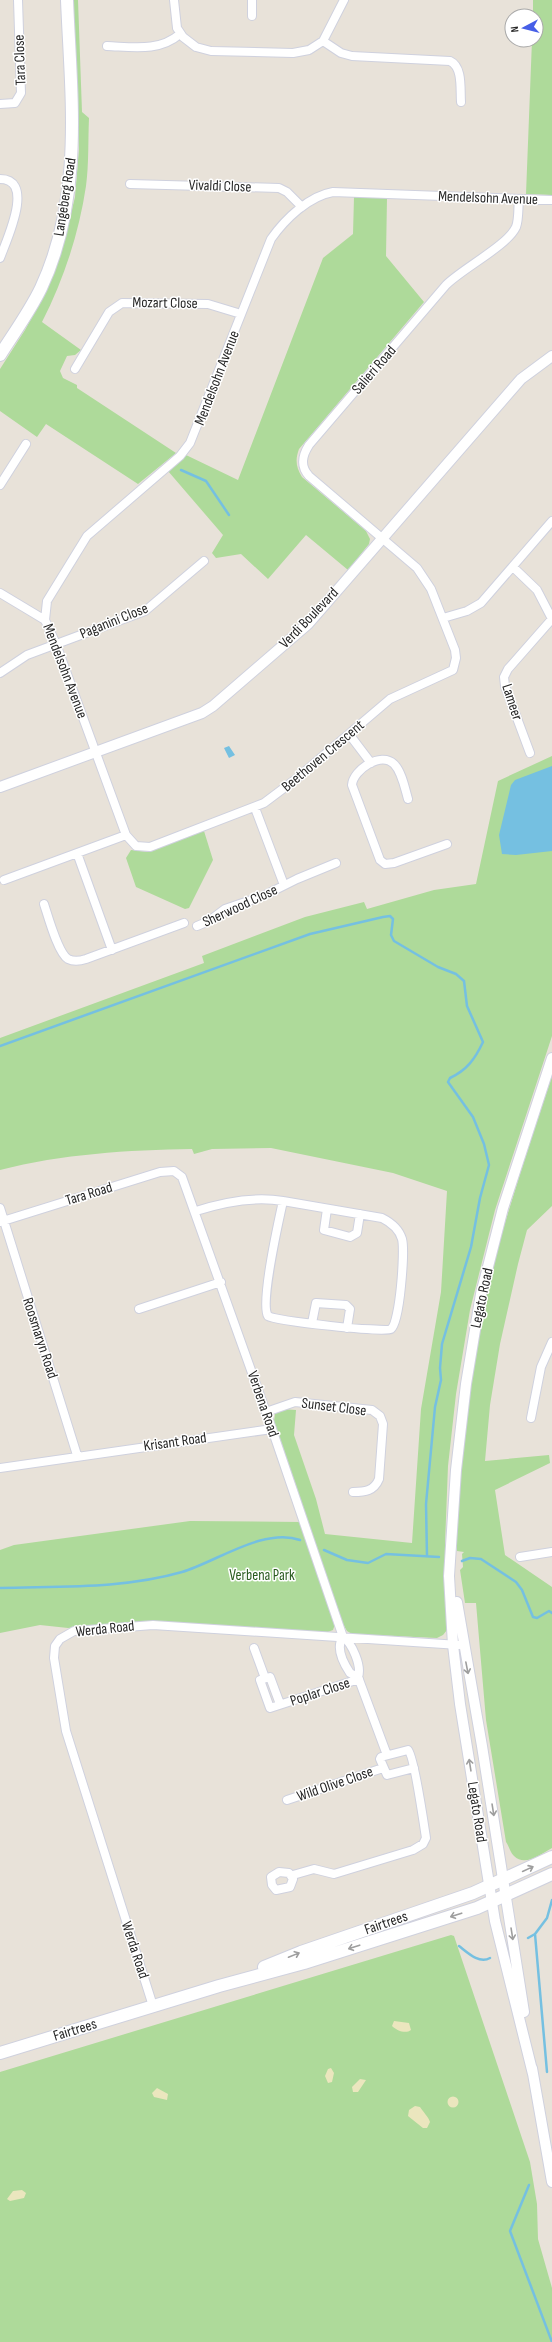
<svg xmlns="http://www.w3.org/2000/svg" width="552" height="2342" font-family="'Sofia Sans Condensed',sans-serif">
	<rect width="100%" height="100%" fill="#e8e2d9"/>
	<path fill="#aeda9a" d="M72,0H78L82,112L89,118C88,140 89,164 86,186C79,233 64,279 42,322L81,350L75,355L67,356L60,371L63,378L77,385V388L176,453L138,484L46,424L37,437L0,411V369L25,330L49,285L64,242L75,197L79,149Z
		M533,0H552V195L526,194L532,40H536V16H533Z
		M354,197L387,198L386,256L424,302L299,449C295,460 296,467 302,477L366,531L370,539L369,544L348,570L306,535L268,579L241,554L216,558L212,553L223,535L168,471L186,455L238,480L323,258L353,234Z
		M552,756V1036L495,1210L470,1310L456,1394L448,1466L445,1544L447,1630L443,1635L437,1638L352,1634L347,1631L343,1624L274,1421L275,1414L281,1409L296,1410L294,1435L316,1499L325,1534L412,1543L421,1409L441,1292L447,1191L393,1173L271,1148L212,1149L194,1154L192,1149C128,1150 62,1154 0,1170V1038L204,963L202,956L305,917L364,902L367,909L434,890L476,884L498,781Z
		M204,831L213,860L189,908L185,909L136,887L126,858L131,850L148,852Z
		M552,1076V1206L527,1230L518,1264L500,1344L490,1405L485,1461L549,1455L550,1463L495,1490L505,1555L552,1587V1848C541,1854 525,1867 514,1856C510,1852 509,1846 506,1842L486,1720L476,1603H465L460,1570L463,1567L462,1554L464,1552L457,1551C455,1459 469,1359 492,1270C509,1204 531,1141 552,1076Z
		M190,1521L301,1522L335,1624L333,1630L325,1633L145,1621L68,1628L40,1625L0,1633V1550L14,1545Z
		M451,1935L454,1936L530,2162L537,2204L538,2239L552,2288V2342H0V2072Z"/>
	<path fill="#ebe6be" d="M394,2021L409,2023L411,2030C406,2034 397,2031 392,2026Z
		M331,2068L334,2073L332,2082L328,2083L325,2076L328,2069Z
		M360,2079L366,2080L358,2092H353L352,2087Z
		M157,2088L168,2094L167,2100L154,2097L152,2093Z
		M447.5 2102a5.5 5.5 0 1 1 11 0a5.5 5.5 0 1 1-11 0Z
		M415,2106L420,2107C423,2112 428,2116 430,2122L427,2128H423L408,2116L409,2110Z
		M22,2190L26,2193L24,2198L10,2201L7,2199L13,2191Z"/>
	<path fill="#75c0e1" d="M229,746L235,755L229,758L224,748Z
		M552,766V851L516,855L502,854L499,835L511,785L515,780Z"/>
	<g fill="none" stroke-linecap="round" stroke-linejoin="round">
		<path stroke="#75c0e1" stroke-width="2.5" d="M181,470L206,481L229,515
			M0,1046L310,934L383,917L390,916L393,919L391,935L394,941L438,967L456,974L464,981L467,1006L483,1042C475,1059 467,1070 450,1078L448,1082L473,1117L484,1144L489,1165L480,1198L471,1247L442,1344L440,1368L441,1380L435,1407L426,1504L427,1556
			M324,1550L347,1560L368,1563L386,1554L439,1557
			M462,1561L470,1558L481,1559L516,1582L522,1590L533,1617L537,1618L549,1611L552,1613
			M0,1588C60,1586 123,1589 182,1572C216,1562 264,1527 300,1540
			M528,1938L535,1934
			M459,1946C468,1953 479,1964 490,1958
			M547,2072L535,1934L547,1918L552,1900
			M529,2185L510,2231L552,2342"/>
		<defs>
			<path id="minor" d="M174,0L177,28L183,37L196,47L211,51L293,53L309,50L323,41L344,0
				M252,0V16
				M323,41L341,53L352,56L450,61C463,67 460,89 461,102
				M107,46C133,47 159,52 180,34
				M0,104L15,103L21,93L18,0
				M0,179C36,179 6,241 0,258
				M130,184L279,188L287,192L302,207
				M519,199C518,208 519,219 516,227C507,246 463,268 446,285L309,445C302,456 300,466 309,476L417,568L431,589L455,650L456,658L453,670L390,699L296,779L264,803L150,847L136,846L126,835L56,644L45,620L47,601L87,536L180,456L190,443L271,239C285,219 309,196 333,192L552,200
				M75,369L109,312L122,303L208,304L241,314
				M0,485L26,444
				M513,567L537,590L552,619
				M0,593L45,620
				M443,618L467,611L481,603L552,521
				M0,673L27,655L145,611L204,561
				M349,734L371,763
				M530,753L505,686L504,677L508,669L552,619
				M408,799C405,789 402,772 394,764C381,751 353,770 352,785L380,860L385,864L394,863L447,844
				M255,808L284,885
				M77,853L112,950
				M4,880L126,835
				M44,904C48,916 58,953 68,959C74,962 80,961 86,959L184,923
				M197,926L209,921L225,909L263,896L297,879L336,863
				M0,1208L77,1455
				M327,1209L324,1230L350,1237L357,1233L360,1214
				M196,1211C224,1202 253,1196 283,1201L382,1218C392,1223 399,1229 402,1239C405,1250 400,1323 391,1329C385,1333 276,1321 268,1316C260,1304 279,1219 283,1201
				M0,1222L160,1172L174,1171L182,1177L272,1429L343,1637
				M139,1309L221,1282
				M312,1323L316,1303L346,1305L350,1309L347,1328
				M266,1412L295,1402L372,1410L380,1416L383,1424L379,1479C374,1491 365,1492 353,1492
				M531,1418L541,1367L552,1342
				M0,1468L272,1429
				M520,1557L552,1552
				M343,1637C352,1643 362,1666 358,1677L387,1755
				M343,1637C335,1648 344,1664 350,1673L358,1677
				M254,1648L265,1678
				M280,1704L270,1677L260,1680L270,1708L359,1679
				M287,1800L383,1768
				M279,1872L289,1873L293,1879L290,1887L276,1890L272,1885L271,1877Z
				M293,1875L314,1869L334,1874L413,1850L423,1844L426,1838C424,1825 414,1755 408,1750L381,1757L380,1759L387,1775L414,1768
				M153,2006L66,1731L54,1658L55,1646L60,1639L74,1631L153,1625L459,1645"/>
			<path id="tertiary" d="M0,787L202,713L213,706L308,624L521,379L552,356
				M457,1602L482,1746L524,2012
				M532,2068L552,2182
				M533,2074L495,1921L460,1704L453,1645L449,1576L456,1470L466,1384L481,1294L503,1208L552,1058"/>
			<path id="secondary" d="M0,355C14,333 30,311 41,288C84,196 71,97 67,0
				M264,1967L301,1952L473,1893L552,1857
				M0,2053L219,1986L304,1963L477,1908L552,1874"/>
		</defs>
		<use href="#minor" stroke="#cfd1de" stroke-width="10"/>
		<use href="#tertiary" stroke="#cfd1de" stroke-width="12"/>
		<use href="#secondary" stroke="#cfd1de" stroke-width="14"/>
		<use href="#minor" stroke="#fff" stroke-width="8"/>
		<use href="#tertiary" stroke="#fff" stroke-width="10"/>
		<use href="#secondary" stroke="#fff" stroke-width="12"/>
	</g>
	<defs><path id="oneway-shaft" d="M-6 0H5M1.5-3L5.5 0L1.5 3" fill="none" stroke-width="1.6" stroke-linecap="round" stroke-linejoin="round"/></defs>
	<g stroke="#9e9e9e">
		<use href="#oneway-shaft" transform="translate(467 1668) rotate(79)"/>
		<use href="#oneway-shaft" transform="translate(470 1765) rotate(-99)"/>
		<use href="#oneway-shaft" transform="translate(493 1810) rotate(81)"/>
		<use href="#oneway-shaft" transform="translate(528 1869) rotate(-25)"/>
		<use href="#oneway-shaft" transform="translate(456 1915) rotate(162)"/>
		<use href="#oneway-shaft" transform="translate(512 1934) rotate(81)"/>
		<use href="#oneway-shaft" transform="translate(354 1947) rotate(162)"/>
		<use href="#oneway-shaft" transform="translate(294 1955) rotate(-22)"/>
	</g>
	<g text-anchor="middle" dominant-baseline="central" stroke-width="3" stroke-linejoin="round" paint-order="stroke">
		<g font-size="15" fill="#272727" stroke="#fff">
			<text transform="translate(20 60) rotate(-92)">Tara Close</text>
			<text transform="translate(220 186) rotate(2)">Vivaldi Close</text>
			<text transform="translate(65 197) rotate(-81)">Langeberg Road</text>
			<text transform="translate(488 198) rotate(2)">Mendelsohn Avenue</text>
			<text transform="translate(165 303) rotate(1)">Mozart Close</text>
			<text transform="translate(374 370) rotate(-49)">Salieri Road</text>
			<text transform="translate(217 378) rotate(-69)">Mendelsohn Avenue</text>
			<text transform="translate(309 618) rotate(-46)">Verdi Boulevard</text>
			<text transform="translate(114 621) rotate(-22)">Paganini Close</text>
			<text transform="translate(65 671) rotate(69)">Mendelsohn Avenue</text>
			<text transform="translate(512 702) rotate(72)">Lameer</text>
			<text transform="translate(323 756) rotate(-40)">Beethoven Crescent</text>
			<text transform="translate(240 906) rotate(-25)">Sherwood Close</text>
			<text transform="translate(89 1194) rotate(-17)">Tara Road</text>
			<text transform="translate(482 1298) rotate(-78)">Legato Road</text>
			<text transform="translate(40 1338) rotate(72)">Roosmaryn Road</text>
			<text transform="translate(263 1404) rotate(71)">Verbena Road</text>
			<text transform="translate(334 1407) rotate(7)">Sunset Close</text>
			<text transform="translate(175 1442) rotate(-8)">Krisant Road</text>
			<text transform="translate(105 1629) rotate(-6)">Werda Road</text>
			<text transform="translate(320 1692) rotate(-18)">Poplar Close</text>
			<text transform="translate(335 1784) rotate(-19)">Wild Olive Close</text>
			<text transform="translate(477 1812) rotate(81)">Legato Road</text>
			<text transform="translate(386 1923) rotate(-19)">Fairtrees</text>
			<text transform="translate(135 1950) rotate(72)">Werda Road</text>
			<text transform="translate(75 2030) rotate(-17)">Fairtrees</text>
		</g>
		<g font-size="15" fill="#2a5b1f" stroke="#fff">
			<text x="262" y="1575">Verbena Park</text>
		</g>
	</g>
	<g transform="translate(524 28) rotate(263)"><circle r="19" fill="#ffffff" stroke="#a9a9a9"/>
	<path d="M0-3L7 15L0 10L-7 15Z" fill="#475fe7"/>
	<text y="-6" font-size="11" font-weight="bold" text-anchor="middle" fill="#272727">N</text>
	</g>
</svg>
